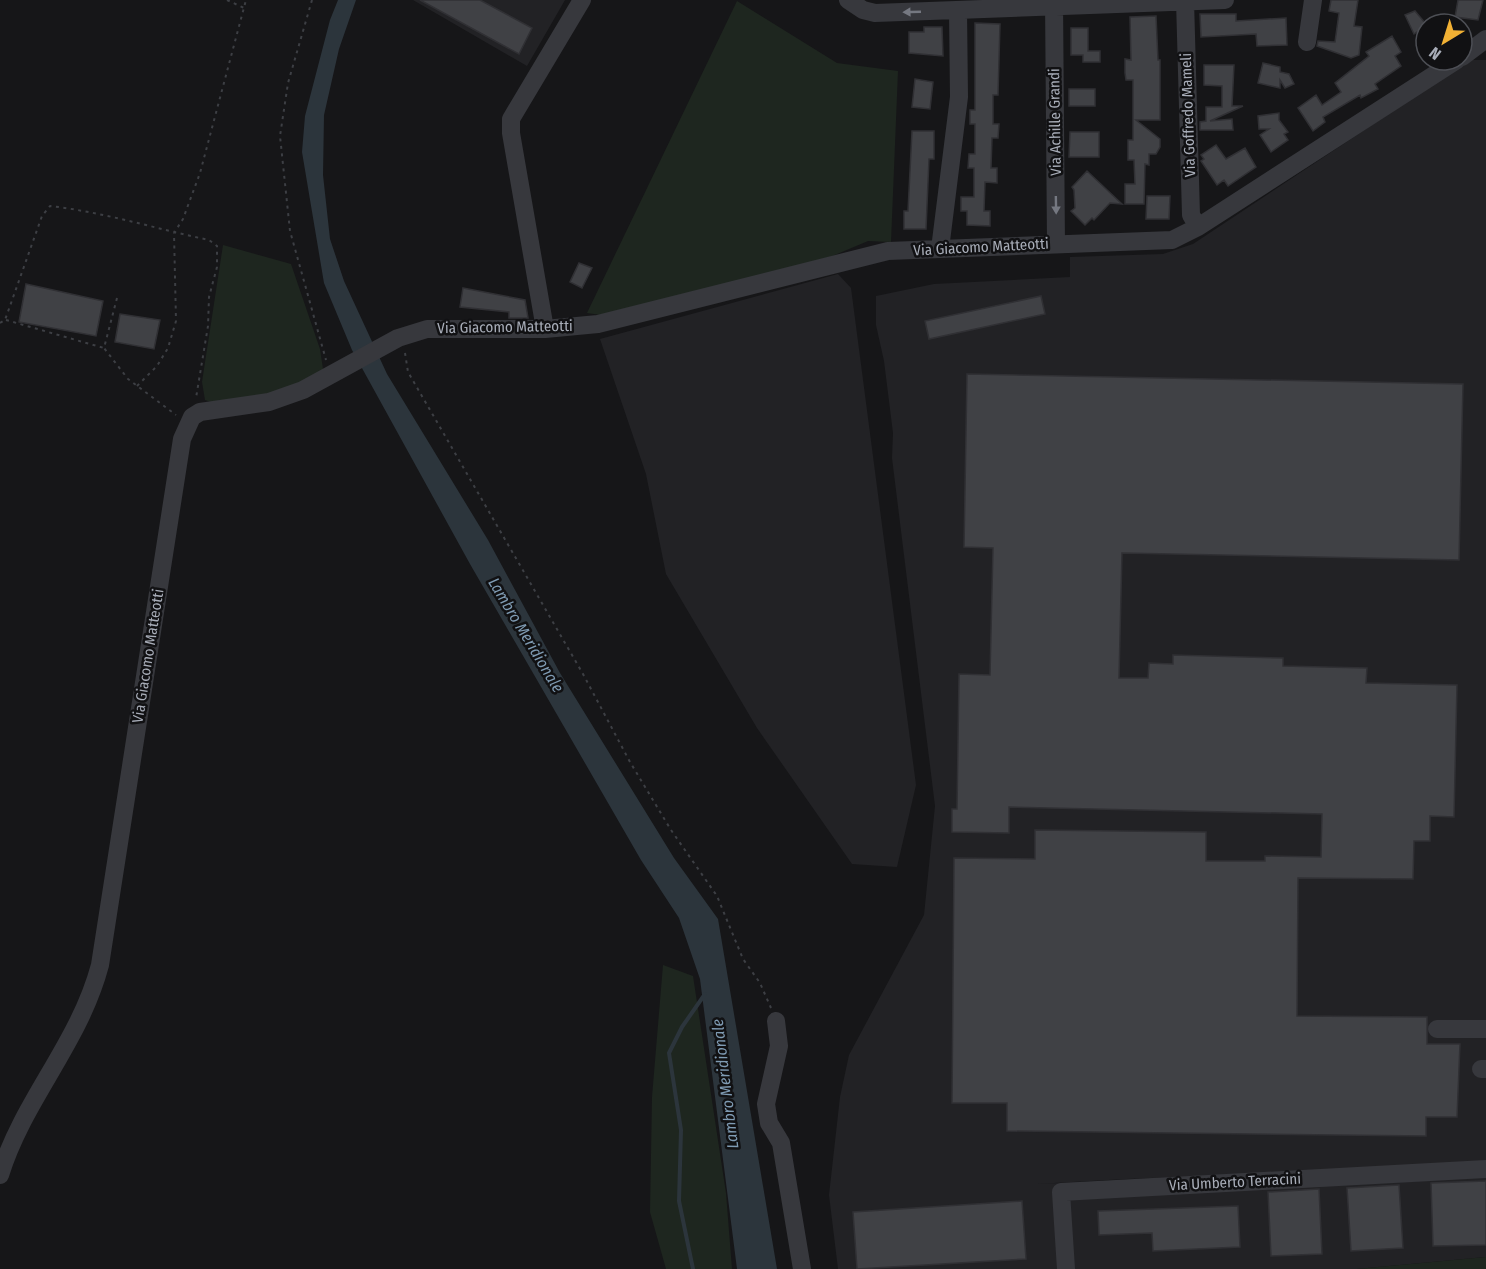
<svg xmlns="http://www.w3.org/2000/svg" width="1486" height="1269" font-family="'Fira Sans Condensed',sans-serif">
	<rect width="100%" height="100%" fill="#161618"/>
	<path fill="#222225" fill-rule="evenodd" d="M413,0H565L527,66Z
		M1470,60H1486V1257L1357,1269H838L829,1195L840,1097L849,1055L924,915L935,806L892,458L893,433L884,361L876,325V296L934,284L1070,277V257L1163,254L1193,244ZM1247,1174V1175L1036,1184L1127,1179Z
		M838,274L851,288L916,785L897,867L852,864L757,728L666,574L646,474L600,339Z"/>
	<path fill="#1e261f" d="M737,1L837,63L898,71L891,242L868,241L830,257L607,316L587,313Z
		M223,245L291,264L320,349L323,369L317,379C288,390 234,411 205,400L202,382Z
		M663,965L693,976L726,1193L732,1269H666L650,1212L652,1097Z
		M1486,1257V1269H1357Z"/>
	<path fill="#2c353c" d="M338,0H356L339,49L324,115L323,175L330,239L344,281L387,374L488,540L560,673L674,858L718,919L777,1269H737L700,979L679,918L641,860L470,564L352,350L324,283L302,152L305,116L330,20Z"/>
	<g fill="none" stroke-linecap="round" stroke-linejoin="round">
		<path stroke="#2c353c" stroke-width="4" d="M693,1269L679,1201L681,1130L669,1053L682,1027L705,994"/>
	</g>
	<path fill="#404145" stroke="#303034" stroke-width="1.5" d="M420,0H480L532,28L519,54Z
		M1331,0H1358L1354,26L1362,27L1359,55L1351,58L1317,46L1318,41L1335,42L1339,13L1329,11Z
		M1458,0H1483L1478,20L1455,17Z
		M1415,11L1426,24V43L1417,32L1414,34L1405,15Z
		M1200,14H1236V21L1286,18L1287,45L1257,46L1256,34L1201,37Z
		M1156,16L1158,60H1160V120H1136L1160,139V147L1156,154H1149V165L1145,164L1144,204H1125V184H1135L1134,160H1128V140H1133V80H1126L1125,73V59L1131,60L1130,17Z
		M975,23L1000,24L998,95H993V124H999L998,138H992L991,168H997V183L985,182L984,211H990V226L967,225V211H961V197H974V168H968L969,154H975V124H970V110H975Z
		M924,27H942L943,56L909,53V32H924Z
		M1071,28H1088V51H1100V62H1083V55H1071Z
		M1392,36L1401,52L1395,56L1401,66L1375,84L1378,89L1361,98L1360,95L1323,117L1325,122L1313,131L1298,108L1316,95L1322,105L1341,92L1335,83L1369,56L1366,52Z
		M1263,63L1280,67V72L1289,74L1294,84L1285,88L1280,80V88L1258,83Z
		M1204,65H1234L1232,106H1243L1210,121L1232,119L1233,130H1200V122L1206,121V107H1222V86L1204,85Z
		M915,79L933,82L930,109L912,107Z
		M1069,89H1095V106H1069Z
		M1279,113V120L1288,132L1284,134L1288,140L1271,152L1260,135L1269,129H1259L1258,116Z
		M912,131H934V159H929L926,229H904V211H908Z
		M1070,132H1099V157H1069Z
		M1216,145L1226,159L1245,148L1256,167L1228,186L1224,180L1217,185L1201,161L1204,159L1201,155Z
		M1087,171L1122,204L1110,203L1094,220L1092,218L1085,225L1071,211L1075,208L1074,190L1072,187Z
		M1147,196H1170L1169,219H1146Z
		M579,263L592,268L582,288L570,282Z
		M26,284L103,301L96,336L19,322Z
		M463,288L525,300L528,318H509V312L460,307Z
		M1041,296L1045,314L929,339L925,321Z
		M120,314L160,320L154,349L115,342Z
		M967,374L1463,384L1459,560L1122,553L1119,678H1148L1149,663L1173,664V655L1283,658V666L1367,668L1366,683L1457,685L1454,817L1430,816V841H1414L1413,879L1298,878L1297,1016L1427,1017V1044H1460L1457,1117H1426V1136L1007,1131V1103H952L954,858L1035,859V830L1206,832V861H1265V856L1321,857L1322,814L1009,807V833L952,832V809H957L959,674L990,675L993,548L964,547Z
		M1486,1181V1245L1433,1246L1431,1183Z
		M1399,1185L1403,1248L1351,1251L1347,1188Z
		M1319,1189L1322,1254L1271,1256L1268,1192Z
		M1022,1201L1026,1259L857,1269L853,1212Z
		M1238,1206L1240,1247L1153,1251L1152,1233L1099,1235L1098,1211Z"/>
	<g fill="none" stroke-linecap="round" stroke-linejoin="round">
		<path stroke="#3d3f44" stroke-width="2" stroke-dasharray="3 4.5" stroke-linecap="butt" d="M227,0L244,8
			M312,0L288,83L280,136L290,231L326,360
			M117,298L104,348L128,379L176,415
			M6,320L104,348
			M0,323L5,320L42,216L50,206C103,212 157,229 209,240L217,246V267L209,297L208,326L196,398
			M405,353L408,372L583,674L630,762L671,830L717,896L743,959L760,983L771,1008
			M137,386L157,366L168,348L176,321L174,233L183,219L200,173L246,0"/>
		<path stroke="#37383d" stroke-width="18" d="M848,0L863,10L875,13L1225,0
			M1054,0L1056,244
			M1185,0L1191,215L1198,227
			M1307,42L1313,0
			M1462,57L1486,39
			M940,249L959,97L958,10
			M545,329L511,133V119L582,0
			M776,1021L779,1046L766,1104L769,1123L781,1143L802,1269
			M1437,1029H1486
			M1481,1069H1486
			M0,1175C23,1100 79,1044 100,965L182,439L192,417L200,412L269,402L303,390L398,338L427,329H545L598,324L888,251L1172,240L1198,227L1457,60
			M1066,1269L1061,1192L1486,1169"/>
	</g>
	<defs><path id="oneway-solid" d="M-6-.8H1V-3.2L6.5 0L1 3.2V.8H-6Z" transform="scale(1.5)"/></defs>
	<g fill="#757881">
		<use href="#oneway-solid" transform="translate(912 12) rotate(178)"/>
		<use href="#oneway-solid" transform="translate(1056 205) rotate(89)"/>
	</g>
	<g text-anchor="middle" dominant-baseline="central" stroke-width="5" stroke-linejoin="round" paint-order="stroke">
		<g font-size="15" fill="#a8adb8" stroke="#111113">
			<text transform="translate(1188 115) rotate(-92)">Via Goffredo Mameli</text>
			<text transform="translate(1055 122) rotate(-91)">Via Achille Grandi</text>
			<text transform="translate(981 247) rotate(-3)">Via Giacomo Matteotti</text>
			<text transform="translate(505 327) rotate(-1)">Via Giacomo Matteotti</text>
			<text transform="translate(148 656) rotate(-81)">Via Giacomo Matteotti</text>
			<text transform="translate(1235 1182) rotate(-3)">Via Umberto Terracini</text>
		</g>
		<g font-size="16" font-style="italic" fill="#7f9bb3" stroke="#111113">
			<text transform="translate(526 635) rotate(59)">Lambro Meridionale</text>
			<text transform="translate(725 1084) rotate(-97)">Lambro Meridionale</text>
		</g>
	</g>
	<g transform="translate(1444 42) rotate(218)"><circle r="28" fill="#111113" stroke="#4d4f55" stroke-width="1.5"/>
	<path d="M0-4.5L10 22L0 15L-10 22Z" fill="#f2b134"/>
	<text y="-9" font-size="16" font-weight="bold" text-anchor="middle" fill="#a8adb8">N</text>
	</g>
</svg>
